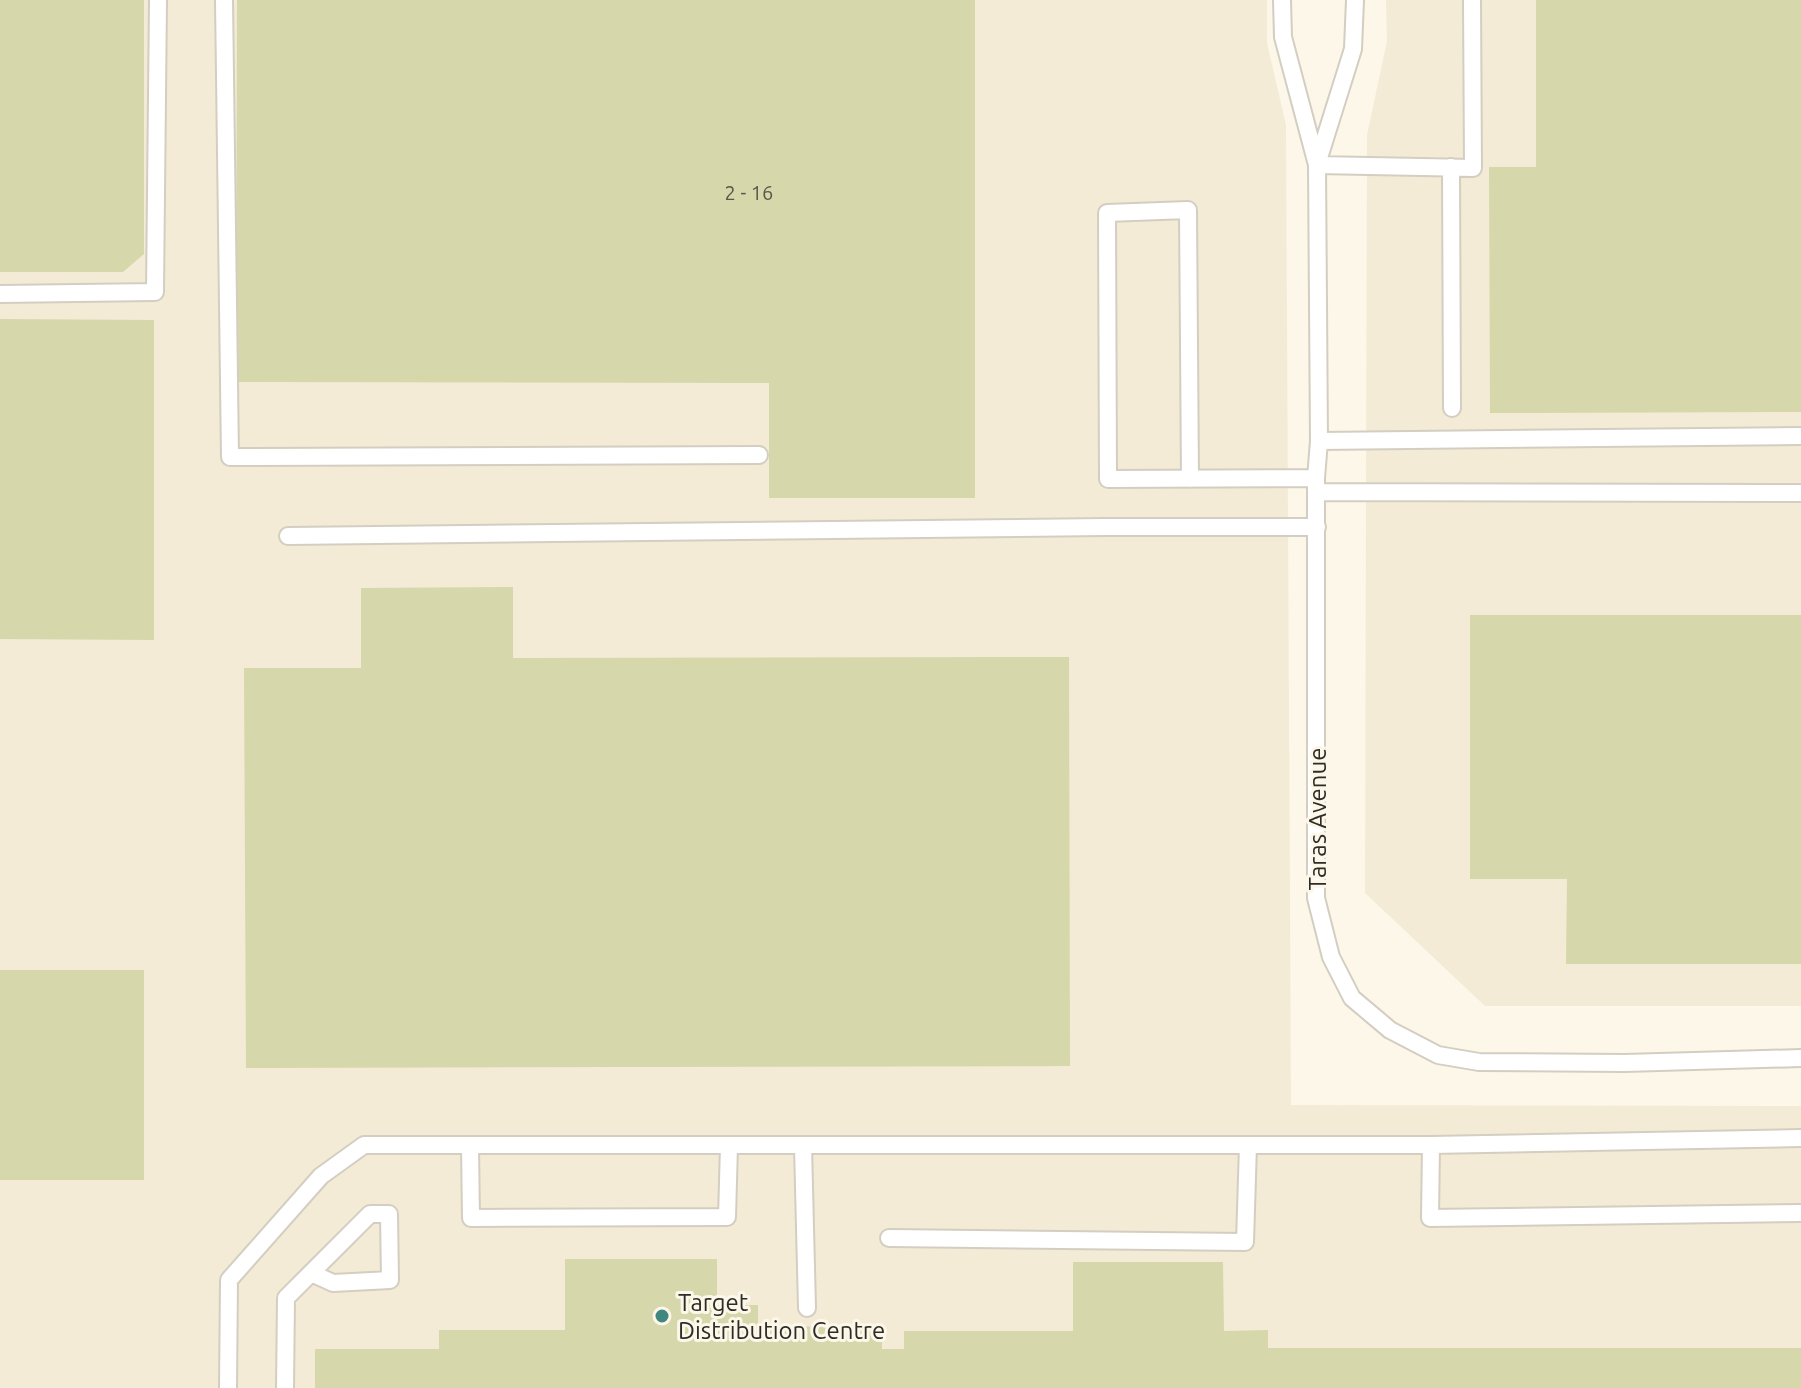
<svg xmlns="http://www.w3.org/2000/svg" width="1801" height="1388" font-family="Ubuntu,sans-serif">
	<rect width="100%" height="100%" fill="#fcf7e9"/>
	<path fill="#f3ebd6" d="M0,0H1267V43L1286,125L1291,1105L1801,1106V1388H0Z
		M1386,0H1801V1006H1485L1365,893L1367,135L1387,41Z"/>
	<path fill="#d6d7ab" d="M0,0H144V254L123,272H0Z
		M237,0H975V498H769V383L236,382Z
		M1536,0H1801V412L1490,413L1489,167H1536Z
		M0,319L154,320V640L0,639Z
		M513,587V658L1069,657L1070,1066L246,1068L244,668H361V588Z
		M1470,615H1801V964H1566L1567,879H1470Z
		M0,970H144V1180H0Z
		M565,1259H717V1305H758V1326L882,1327V1349H904V1331H1073V1262H1223L1224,1331L1268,1330V1348H1801V1388H315V1349H439V1330H565Z"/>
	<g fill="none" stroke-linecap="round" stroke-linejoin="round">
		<defs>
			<path id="service" d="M224,0L230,457L759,455
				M1282,0L1283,37L1317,165L1319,441L1316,478V898L1331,957L1352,998L1390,1030L1438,1055L1479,1062L1625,1063L1801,1058
				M1317,164L1353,49L1355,0
				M1317,165L1473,168L1472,0
				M1451,167L1452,408
				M0,294L155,292L158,0
				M1319,441L1801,436
				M1190,479L1188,210L1107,213L1108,479L1316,478
				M1317,492L1801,493
				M288,536L1105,527H1317
				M1431,1145L1430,1218L1801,1213
				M470,1146L471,1218L727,1217L729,1146
				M803,1146L807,1308
				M889,1238L1245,1242L1248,1145
				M228,1388L229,1280L321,1176L364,1145H1431L1801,1138
				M285,1388L286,1298L370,1214H389L390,1280L333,1283L311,1273"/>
		</defs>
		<use href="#service" stroke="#d3cec1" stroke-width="20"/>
		<use href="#service" stroke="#fff" stroke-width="16"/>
	</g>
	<circle fill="#408780" stroke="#fcf7e9" stroke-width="3" cx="662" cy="1316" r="8"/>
	<g text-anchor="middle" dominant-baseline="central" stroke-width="6" stroke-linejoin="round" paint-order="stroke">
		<g font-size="20" fill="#585748">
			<text x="749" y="192">2 - 16</text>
		</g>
		<g font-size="24" fill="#2e2c27" stroke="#fcf7e9">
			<text transform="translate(1317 819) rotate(-90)">Taras Avenue</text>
		</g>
		<g font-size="24" fill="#2e2c27" stroke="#fcf7e9" text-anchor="start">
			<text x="678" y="1302">Target<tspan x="678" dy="28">Distribution Centre</tspan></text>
		</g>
	</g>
</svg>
